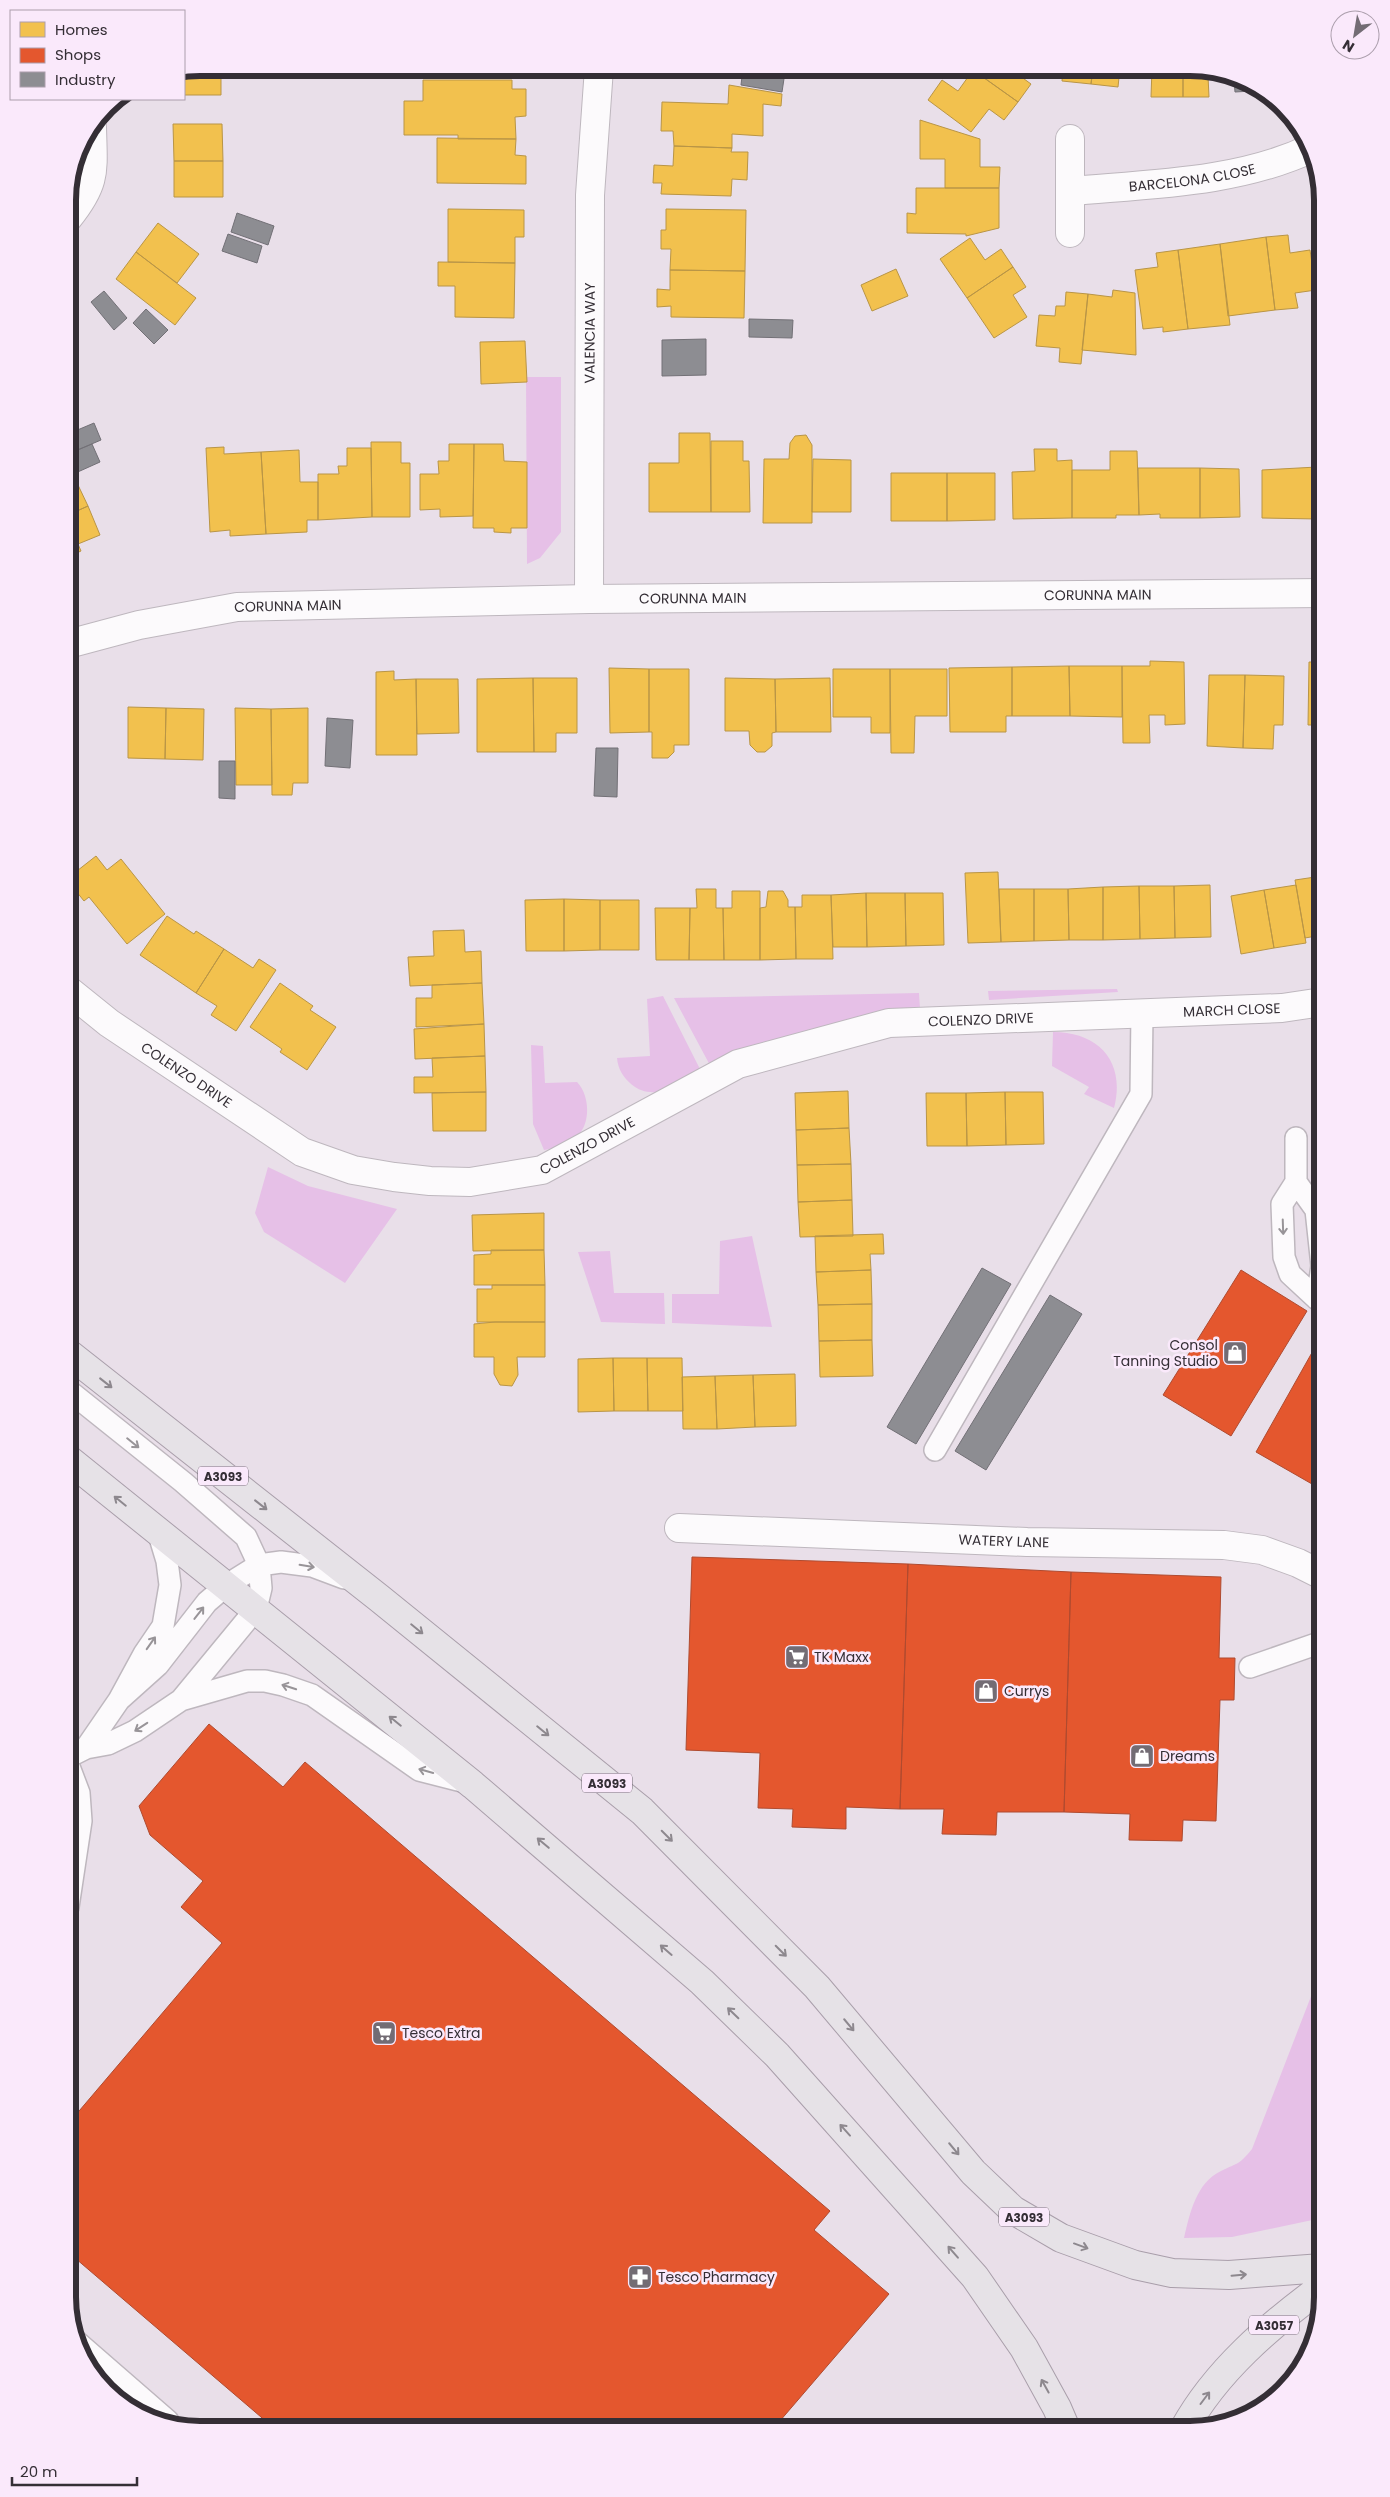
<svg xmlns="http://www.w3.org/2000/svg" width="1390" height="2497" font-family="Poppins,sans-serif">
	<rect width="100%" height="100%" fill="#e9dfe9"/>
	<path fill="#e6c0e7" d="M526,377H561V532L540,558L527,564Z
		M1117,989L1118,992L989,1000L988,991Z
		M919,993L920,1009L712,1069L674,998Z
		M663,996L703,1075C681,1084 653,1103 631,1084C623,1077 618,1069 617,1058L650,1056L647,999Z
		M1053,1032C1099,1032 1126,1062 1114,1108L1084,1094L1089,1087L1052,1066Z
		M531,1045L543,1046L545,1083L577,1082C590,1095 591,1124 577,1136C568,1144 556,1148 544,1150L533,1124Z
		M268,1167L308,1186L397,1209L345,1283L264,1232L255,1213Z
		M752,1236L772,1327L672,1323V1294H719L720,1241Z
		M610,1251L614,1293H664L665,1324L601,1322L578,1252Z
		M1321,1979L1322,2218L1232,2237L1184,2238C1190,2213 1196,2183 1221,2171C1239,2162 1238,2166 1252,2149L1315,1986Z
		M1303,2363L1300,2370L1264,2400Z"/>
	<path fill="#f2c14e" stroke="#b99546" d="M200,68H241V77H221V95H184V71Z
		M975,68H1020L1016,73L1031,84L1018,102L973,70Z
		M1063,68H1093L1091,84L1062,81Z
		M1093,68H1120L1118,87L1091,84Z
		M1152,68H1183V97H1151Z
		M1183,68H1199L1214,73V75L1208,76L1209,97H1183Z
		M973,70L1018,102L1004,120L989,109L971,132L928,100L942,80L958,91Z
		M423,80H512V89H526V116L515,117L516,139H458V135H404V101H423Z
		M729,85L782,94L781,106L763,104V136L732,134V148L674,146L673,131H661L662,102L728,104Z
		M920,120L980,139V167H1000L999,188H945V159H920Z
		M173,124H222L223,161H174Z
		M437,138L516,139L515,155L526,156V184L437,183Z
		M674,146L732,148L731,152H748L747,180L732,179L731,196L661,194L662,183H653L654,165L673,166Z
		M174,161H223V197H174Z
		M916,188H999V228L966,236V234L907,233V213L916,214Z
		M448,209L524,210V237H515V263L448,262Z
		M666,209L746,210L745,271L670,270L671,249H661V230H666Z
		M158,223L199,254L177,283L136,252Z
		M1288,235L1290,253L1310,250L1316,290L1295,293L1298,308L1275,310L1266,237Z
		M1266,237L1275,310L1228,316L1220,244Z
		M970,238L985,260L1001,249L1013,267L967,298L940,259Z
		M1220,244L1230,325L1188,329L1178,250Z
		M1178,250L1188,329L1163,332V327L1143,329L1135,270L1158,267L1156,253Z
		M136,252L196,298L175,325L116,279Z
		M438,262L515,263L514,318L455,317V286H438Z
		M1013,267L1026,287L1013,295L1027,317L994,338L967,298Z
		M896,269L908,296L872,311L861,285Z
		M670,270L745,271L744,318L671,317V306L657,307V289L670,290Z
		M1113,290L1135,293L1136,355L1082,350L1088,294L1112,297Z
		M1066,292L1088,294L1081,364L1059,362L1060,348L1036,346L1039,315L1055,316L1056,306H1065Z
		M525,341L527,382L481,384L480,342Z
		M679,433H710L711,512H649V463H679Z
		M806,435L812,445V523H763L764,459H789L790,443L795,436Z
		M711,441H743V461H749L750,512H711Z
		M371,442H401V463H410V517H372Z
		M449,444H474L473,516L440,517V509L420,510V474H439L438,461H449Z
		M474,444H503L504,461L527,462V528H511V533L494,532V528H473Z
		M224,447V454L261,452L266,534L230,536V530L210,532L206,448Z
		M347,448H371L372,517L318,520V474H339L338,466H347Z
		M1034,449H1057V461L1072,460V518L1013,519L1012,472L1035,471Z
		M299,450L300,482H318V520H307V532L266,534L261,452Z
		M1110,451H1137L1139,515H1116V518H1072V470H1110Z
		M813,459L851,460V512H812Z
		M1317,467L1318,519L1262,518V470Z
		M1317,467H1322V519H1318Z
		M1138,468H1200V518H1160V514L1139,515Z
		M1200,468L1239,469L1240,517L1200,518Z
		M891,473H947V521H891Z
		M947,473H995V520L947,521Z
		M78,485L88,506L68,515V490Z
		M88,506L100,535L78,544L81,551L68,557V515Z
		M1150,661L1184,662L1185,724L1165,725V715H1149L1150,743H1123L1122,666H1150Z
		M1309,662H1322V742H1319V725H1308Z
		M1069,666L1070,716H1012V667Z
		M1069,666H1122V717L1070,716Z
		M1012,667V716H1006V732H950L949,668Z
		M609,668L649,669V732L610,733Z
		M649,669H689V745H674V752L668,758H652V732H649Z
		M833,669H890V733H871V717H833Z
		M890,669H947V716H915L914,753H891Z
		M394,671V680L416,679L417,755H376V672Z
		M1209,675H1245L1243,748L1207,746Z
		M1245,675L1284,676L1283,725H1274L1273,749L1243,748Z
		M533,678H577V733H556V752H534Z
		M533,678L534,752H477V679Z
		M725,678L775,679L776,732L772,733V746L765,752H757L750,745L749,731H725Z
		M830,678L831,732H776L775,679Z
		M416,679H458L459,733L417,734Z
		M128,707L166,708L165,759L128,758Z
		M166,708L204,709L203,760L165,759Z
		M235,708L271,709L272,785H236Z
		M308,708V783H293L292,795H272L271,709Z
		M96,856L107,870L121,859L165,914L127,944L89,897L84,901L68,881V878Z
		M998,872L1001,942L968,943L965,873Z
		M1322,876V935L1305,938L1295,880Z
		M1210,885L1211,937L1175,938L1174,886Z
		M1296,885L1306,943L1274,948L1264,890Z
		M1139,886L1140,939L1103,940V887Z
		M1139,886H1174L1175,938L1140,939Z
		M1103,887V940H1069L1068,889Z
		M696,889H716V908H723L724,960H689L690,908H697Z
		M999,889H1034V941L1001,942Z
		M1034,889H1068L1069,940L1034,941Z
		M1264,890L1274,948L1241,954L1231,896Z
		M732,891H760V960H724L723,908H732Z
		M768,891H783L788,900V907H795L796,959L760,960V908L766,907Z
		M866,893L867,947H833L831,895Z
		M866,893H905L906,946L867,947Z
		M905,893H943L944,945L906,946Z
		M802,895H831L833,959H796L795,907H802Z
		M564,899V951H526L525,900Z
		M564,899L600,900V950L564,951Z
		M600,900H639V950H600Z
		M655,908H690L689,960H656Z
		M167,916L194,934L196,931L224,949L196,993L140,955Z
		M464,930L465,952L481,951L482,983L410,986L408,957L434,956L433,931Z
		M224,949L253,968L259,959L276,970L236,1031L211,1015L217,1006L196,993Z
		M280,983L313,1006L310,1010L336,1027L307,1070L280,1052L282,1049L250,1027Z
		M482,983L484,1024L416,1027V998H432V985Z
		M484,1024L485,1056L415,1059L414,1029Z
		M485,1056L486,1092L414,1093V1077H433L432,1058Z
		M848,1091L849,1128L796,1130L795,1093Z
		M486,1092V1131H433L432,1093Z
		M1005,1092L1006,1145L967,1146L966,1093Z
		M1005,1092H1043L1044,1144L1006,1145Z
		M926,1093H966L967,1146H927Z
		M849,1128L851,1164L797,1165L796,1130Z
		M851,1164L852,1200L798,1202L797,1165Z
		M852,1200L853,1236L800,1237L798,1202Z
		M544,1213V1250L473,1251L472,1215Z
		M883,1234L884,1254H870L871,1270L816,1272L815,1236Z
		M491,1250H544L545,1285H474V1255L491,1254Z
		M871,1270L872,1304L818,1305L816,1272Z
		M492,1285H545V1322H477V1289H492Z
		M872,1304V1340L819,1341L818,1305Z
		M495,1322H545V1357H517L518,1375L512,1386L500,1385L494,1374V1357H474V1324Z
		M872,1340L873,1376L820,1377L819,1341Z
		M613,1358L614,1411L578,1412V1359Z
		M613,1358H647L648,1411H614Z
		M647,1358H682L683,1411H648Z
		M795,1374L796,1426L755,1427L753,1375Z
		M753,1375L755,1427L717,1429L715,1376Z
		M715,1376L717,1429H683L682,1377Z"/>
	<path fill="#e4572e" stroke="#af4b30" d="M1241,1270L1307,1311L1231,1436L1163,1395Z
		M1314,1349L1322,1354V1465L1312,1484L1256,1452Z
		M692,1557L908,1564L900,1809L846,1807V1829L792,1827L793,1809L758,1808L760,1753L686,1750Z
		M908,1564L1071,1572L1064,1812H997L996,1835L942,1834L944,1809H900Z
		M1071,1572L1221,1577L1219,1658H1235L1234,1700H1220L1216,1821L1183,1820L1182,1841L1129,1840L1130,1814L1064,1812Z
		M209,1724L283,1787L305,1762L830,2211L814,2230L889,2294L773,2429H275L68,2252V2124L222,1943L181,1907L203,1881L150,1835L139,1806Z"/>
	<path fill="#8d8d92" stroke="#727076" d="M743,68L785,72L782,92L741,85Z
		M1234,80L1252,86V91L1235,92Z
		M237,213L274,226L268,245L231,232Z
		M228,234L262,246L257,263L222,251Z
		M104,291L127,318L114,330L91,302Z
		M146,309L168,330L154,344L133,323Z
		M1322,309V339L1318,310Z
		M749,319L793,320L792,338L749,337Z
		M706,339V375L662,376V340Z
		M94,423L101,440L68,454V434Z
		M92,444L100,462L71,475L68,467V454Z
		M327,718L353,720L350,768L325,766Z
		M596,748H618L617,797L594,796Z
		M219,761H235V799L219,798Z
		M982,1268L1011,1284L916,1444L887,1427Z
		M1050,1295L1082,1314L986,1470L955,1451Z"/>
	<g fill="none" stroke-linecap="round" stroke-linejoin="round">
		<defs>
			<path id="lane" d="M1296,1138V1182L1316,1210L1322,1266L1317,1299L1322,1302
				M1296,1182L1282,1204L1284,1257L1290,1274L1317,1299
				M935,1450L1141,1094L1142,1012
				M1250,1667L1322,1642
				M119,1700L158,1665L207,1602L227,1585L259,1565L281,1562L312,1566L344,1578
				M181,1700L247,1681H265L283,1685L312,1695L419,1770L466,1782
				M86,1748L119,1700L144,1654L163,1626L170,1585L167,1561L158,1531
				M68,1757L86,1748L108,1744L135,1731L181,1700L256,1609L261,1588L259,1565L246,1537L183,1482L68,1390
				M68,1907L81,1821L79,1793L68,1764
				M76,2341L168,2421"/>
			<g id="street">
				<path d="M1070,139V233"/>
				<path id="s1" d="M1071,191C1151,184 1238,183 1312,148"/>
				<path d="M68,218C97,182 93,171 92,127"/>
				<path id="s2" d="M589,599L590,195L599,68"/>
				<path id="s3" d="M68,644L139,625L237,607L589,599L1322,593"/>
				<path id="s4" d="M68,990L109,1023L302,1152L353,1170L394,1177L430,1181L470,1182L542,1170L738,1064L889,1023L1282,1008L1322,1002"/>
				<path id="s5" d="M679,1528L1027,1542L1224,1545L1262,1550L1298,1563L1322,1575"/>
			</g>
			<path id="primary" d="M68,1353L379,1598L642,1811L817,1987L973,2172L1013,2210L1061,2238L1135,2265L1172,2273L1229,2275L1322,2268
				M68,1459L473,1785L702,1982L777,2055L975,2277L1024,2348L1057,2408L1066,2429
				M1184,2429C1216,2371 1269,2326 1322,2287"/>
		</defs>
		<use href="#lane" stroke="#beb7be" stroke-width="24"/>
		<use href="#street" stroke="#beb7be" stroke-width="30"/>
		<use href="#primary" stroke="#a99eaa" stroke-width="30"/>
		<use href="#lane" stroke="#fcfafc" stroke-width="21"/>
		<use href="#street" stroke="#fcfafc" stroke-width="28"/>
		<use href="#primary" stroke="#e6e2e7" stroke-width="28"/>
	</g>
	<defs><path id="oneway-shaft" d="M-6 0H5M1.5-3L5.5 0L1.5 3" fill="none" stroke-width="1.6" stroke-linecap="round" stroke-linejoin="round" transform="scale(1.25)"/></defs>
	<g stroke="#989498">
		<use href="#oneway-shaft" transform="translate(1283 1227) rotate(88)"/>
		<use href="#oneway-shaft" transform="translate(133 1443) rotate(39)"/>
		<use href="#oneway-shaft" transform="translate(307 1566) rotate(9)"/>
		<use href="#oneway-shaft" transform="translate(199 1613) rotate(-52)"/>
		<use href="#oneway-shaft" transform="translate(151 1643) rotate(-55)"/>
		<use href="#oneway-shaft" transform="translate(289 1687) rotate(-162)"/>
		<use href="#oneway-shaft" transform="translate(141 1727) rotate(147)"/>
		<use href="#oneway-shaft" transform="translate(426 1771) rotate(-164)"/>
	</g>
	<g stroke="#8d888e">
		<use href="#oneway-shaft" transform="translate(106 1383) rotate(38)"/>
		<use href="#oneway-shaft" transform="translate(120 1501) rotate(-141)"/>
		<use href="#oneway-shaft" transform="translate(261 1505) rotate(38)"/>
		<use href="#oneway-shaft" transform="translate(417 1629) rotate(39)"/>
		<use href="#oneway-shaft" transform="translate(395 1721) rotate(-141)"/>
		<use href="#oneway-shaft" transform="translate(543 1731) rotate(39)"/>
		<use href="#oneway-shaft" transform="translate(667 1836) rotate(45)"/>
		<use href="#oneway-shaft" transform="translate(543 1843) rotate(-140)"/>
		<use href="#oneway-shaft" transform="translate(666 1950) rotate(-139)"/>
		<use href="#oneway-shaft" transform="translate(781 1951) rotate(45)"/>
		<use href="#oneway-shaft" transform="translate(733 2013) rotate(-136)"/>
		<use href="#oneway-shaft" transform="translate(849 2025) rotate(50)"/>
		<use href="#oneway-shaft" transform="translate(845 2130) rotate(-132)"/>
		<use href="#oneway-shaft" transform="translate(954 2149) rotate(50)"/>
		<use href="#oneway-shaft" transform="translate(1081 2246) rotate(20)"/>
		<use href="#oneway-shaft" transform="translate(953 2252) rotate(-131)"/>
		<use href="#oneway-shaft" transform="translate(1239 2275) rotate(-5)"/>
		<use href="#oneway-shaft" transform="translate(1045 2386) rotate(-119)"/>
		<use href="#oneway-shaft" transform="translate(1205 2398) rotate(-53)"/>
	</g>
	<defs>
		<symbol id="shop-square" viewBox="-11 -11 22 22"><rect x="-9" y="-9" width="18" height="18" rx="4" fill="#736c74" stroke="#fae9fb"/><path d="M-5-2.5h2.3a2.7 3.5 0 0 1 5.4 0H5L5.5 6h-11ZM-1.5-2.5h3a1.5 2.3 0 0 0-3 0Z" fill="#fff"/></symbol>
		<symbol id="supermarket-square" viewBox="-11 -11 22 22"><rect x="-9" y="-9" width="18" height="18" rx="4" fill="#736c74" stroke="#fae9fb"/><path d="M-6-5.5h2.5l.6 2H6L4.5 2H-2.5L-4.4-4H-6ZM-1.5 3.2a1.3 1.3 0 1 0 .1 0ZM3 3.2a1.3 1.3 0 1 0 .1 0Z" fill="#fff"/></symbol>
		<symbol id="pharmacy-square" viewBox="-11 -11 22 22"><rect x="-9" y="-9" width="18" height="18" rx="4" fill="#736c74" stroke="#fae9fb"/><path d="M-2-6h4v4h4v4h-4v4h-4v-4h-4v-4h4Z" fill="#fff"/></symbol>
	</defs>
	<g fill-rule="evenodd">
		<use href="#shop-square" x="1221" y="1339" width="28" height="28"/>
		<use href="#supermarket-square" x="783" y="1643" width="28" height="28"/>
		<use href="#shop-square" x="972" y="1677" width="28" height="28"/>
		<use href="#shop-square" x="1128" y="1742" width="28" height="28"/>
		<use href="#supermarket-square" x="370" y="2019" width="28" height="28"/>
		<use href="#pharmacy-square" x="626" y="2263" width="28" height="28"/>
	</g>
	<g text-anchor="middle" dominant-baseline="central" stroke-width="5" stroke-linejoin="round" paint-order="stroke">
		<g fill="#fae9fb" stroke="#6f6670" stroke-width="1">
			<rect x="198" y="1466.5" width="50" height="19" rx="4"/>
			<rect x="582" y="1773.5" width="50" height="19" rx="4"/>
			<rect x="999" y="2207.5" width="50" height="19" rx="4"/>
			<rect x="1249" y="2315.5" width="50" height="19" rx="4"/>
		</g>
		<g font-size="12" font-weight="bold" fill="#342e35">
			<text x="223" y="1476">A3093</text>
			<text x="607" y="1783">A3093</text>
			<text x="1024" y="2217">A3093</text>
			<text x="1274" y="2325">A3057</text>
		</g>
		<g font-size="14" fill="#342e35" stroke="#fae9fb">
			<text stroke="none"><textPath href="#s1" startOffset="122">BARCELONA CLOSE</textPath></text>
			<text stroke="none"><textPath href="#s2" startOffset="266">VALENCIA WAY</textPath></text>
			<text stroke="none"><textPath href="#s3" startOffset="1034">CORUNNA MAIN</textPath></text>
			<text stroke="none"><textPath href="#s3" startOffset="629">CORUNNA MAIN</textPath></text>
			<text stroke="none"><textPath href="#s3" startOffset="224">CORUNNA MAIN</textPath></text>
			<text stroke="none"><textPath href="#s4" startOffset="1252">MARCH CLOSE</textPath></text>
			<text stroke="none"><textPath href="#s4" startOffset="1001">COLENZO DRIVE</textPath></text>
			<text stroke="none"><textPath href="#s4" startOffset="146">COLENZO DRIVE</textPath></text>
			<text stroke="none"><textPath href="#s4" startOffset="581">COLENZO DRIVE</textPath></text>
			<text stroke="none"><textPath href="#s5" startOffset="325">WATERY LANE</textPath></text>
		</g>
		<g font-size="14" fill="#342e35" stroke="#fae9fb" text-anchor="start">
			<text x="1218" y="1345" text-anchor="end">Consol<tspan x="1218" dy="16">Tanning Studio</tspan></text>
			<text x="814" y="1657">TK Maxx</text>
			<text x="1004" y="1691">Currys</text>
			<text x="1160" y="1756">Dreams</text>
			<text x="402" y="2033">Tesco Extra</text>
			<text x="658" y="2277">Tesco Pharmacy</text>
		</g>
	</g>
	<path d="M0 0H1390V2497H0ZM200 76H1190A124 124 0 0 1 1314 200V2297A124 124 0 0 1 1190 2421H200A124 124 0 0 1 76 2297V200A124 124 0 0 1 200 76Z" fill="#fae9fb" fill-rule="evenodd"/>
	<path fill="none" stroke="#342e35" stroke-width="6" d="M200 76H1190A124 124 0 0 1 1314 200V2297A124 124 0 0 1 1190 2421H200A124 124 0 0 1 76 2297V200A124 124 0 0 1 200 76Z"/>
	<rect x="10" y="10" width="175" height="90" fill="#fae9fb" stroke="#ab9eac"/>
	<rect x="20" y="22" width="25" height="15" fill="#f2c14e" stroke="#ab9eac"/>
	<text x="55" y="35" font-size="15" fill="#342e35">Homes</text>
	<rect x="20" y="48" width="25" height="15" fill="#e4572e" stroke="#ab9eac"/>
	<text x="55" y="60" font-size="15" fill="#342e35">Shops</text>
	<rect x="20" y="72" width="25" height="15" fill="#8d8d92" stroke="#ab9eac"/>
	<text x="55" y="85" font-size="15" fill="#342e35">Industry</text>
	<g transform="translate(1355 35) rotate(211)"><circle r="24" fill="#fae9fb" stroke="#ab9eac"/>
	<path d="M0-4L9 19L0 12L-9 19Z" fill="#736c74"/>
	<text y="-8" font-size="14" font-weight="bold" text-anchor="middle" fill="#342e35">N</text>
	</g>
	<path d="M12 2477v8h125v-8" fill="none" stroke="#342e35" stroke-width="2.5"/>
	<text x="20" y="2477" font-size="15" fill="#342e35" stroke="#fae9fb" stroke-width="4" paint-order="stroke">20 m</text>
</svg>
